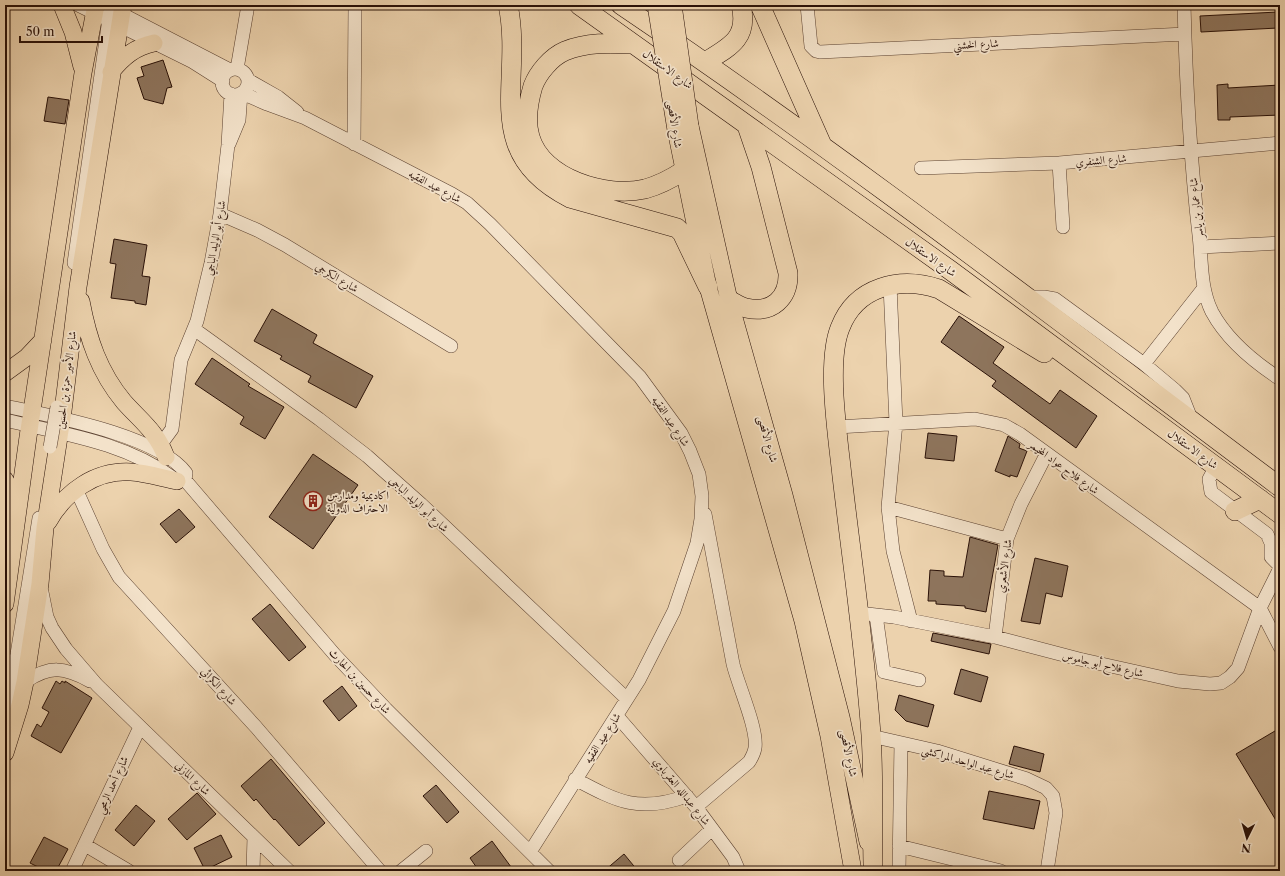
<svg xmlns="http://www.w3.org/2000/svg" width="1285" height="876" font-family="'Libre Caslon Text',Amiri,serif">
	<rect width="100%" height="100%" fill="#ecd2ad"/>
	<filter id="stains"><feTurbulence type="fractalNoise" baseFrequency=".005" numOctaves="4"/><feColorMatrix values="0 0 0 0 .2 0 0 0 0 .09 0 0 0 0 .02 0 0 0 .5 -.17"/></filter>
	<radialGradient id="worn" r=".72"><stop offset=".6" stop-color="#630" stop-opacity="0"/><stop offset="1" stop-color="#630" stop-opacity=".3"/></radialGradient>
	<path fill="#8e755d" stroke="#291007" d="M1278,12V28L1201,32L1200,16Z
		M163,60L172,87L167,88L163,104L144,99L137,78L144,76L141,67Z
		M1228,84V88L1280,85V115L1230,117V120H1218L1217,85Z
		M48,97L69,100L65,124L44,121Z
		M114,239L147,245L142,276L150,277L146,305L135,303V301L111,298L116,264L110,263Z
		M272,309L317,335L313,343L373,376L356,408L308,382L311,376L280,359L282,356L254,341Z
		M959,316L1004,347L993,363L1050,404L1060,390L1097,416L1076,448L992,386L996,381L941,342Z
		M212,358L250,384L248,386L284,407L265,439L240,424L244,417L195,384Z
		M928,433L957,436L954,461L925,458Z
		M1008,436L1020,444L1019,448L1027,451L1017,477L1010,475V477L995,471Z
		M313,454L358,485L313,549L269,517Z
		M179,509L195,527L176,543L160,524Z
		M970,537L998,545L986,612L965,608V606L936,604V601H928L930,570L944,571V576L963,577Z
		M1035,558L1068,566L1062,597L1046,593L1040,624L1021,621Z
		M270,604L306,647L289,661L252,619Z
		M933,633L991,644L989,654L931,641Z
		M961,669L988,677L981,702L954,694Z
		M56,681L60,684L62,681L65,683V681L92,698L61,753L31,736L37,724L41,727L49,712L42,708Z
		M342,686L357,706L339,721L323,701Z
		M899,695L934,705L928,727L906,721L895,710Z
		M1280,728V827L1236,754Z
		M1014,746L1044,754L1040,772L1009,764Z
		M271,759L325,823L299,846L275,819L274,820L256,799L254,801L241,786Z
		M436,785L459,812L447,823L423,796Z
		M989,791L1040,801L1034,829L983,819Z
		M197,793L216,814L187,840L168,819Z
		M136,805L155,821L134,846L115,830Z
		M221,835L232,857L205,870L194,848Z
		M44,837L68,849L56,871H46L30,863Z
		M492,841L514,871H479L470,858Z
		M624,854L638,871H604Z"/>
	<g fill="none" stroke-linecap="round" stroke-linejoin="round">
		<defs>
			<path id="minor" d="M78,5L193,62L223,81
				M807,5L811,46L816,51L820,52L1185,34
				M1184,5C1186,83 1190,157 1199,235C1202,260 1200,288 1212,312C1227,340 1254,362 1280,379
				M114,10L230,70
				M237,69L248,5
				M222 82a13 13 0 1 1 26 0a13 13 0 1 1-26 0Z
				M248,80L278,97L297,112
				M242,93L267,104L305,118L452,194L467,203L490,224L640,377L681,433L690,451L699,474L702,496L701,519L697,543L674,611L639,680L530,852
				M229,144L239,120L241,93
				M354,144L355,5
				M1059,163L1063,227
				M921,168L1059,163L1280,143
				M220,214L257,230L285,245L451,346
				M1200,247L1280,243
				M74,263L111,5
				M890,285L896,423L888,507L1007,539
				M1027,297H1044L1055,299L1144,364L1175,390L1183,398L1192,421
				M194,329L319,419L367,456L421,504L627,699
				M1144,364L1203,289
				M5,406C51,416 158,435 186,473L185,480
				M5,420C63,434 124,442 173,478
				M837,427L975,419L1004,425L1020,434L1260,608L1280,647
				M161,444L172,429L181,360L197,321L211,263L220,214L228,145L231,94
				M1216,466L1209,479L1211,492L1267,534L1271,543V557L1280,566
				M185,480L335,655L386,709L549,871
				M76,489L103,549L119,577L256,727L380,871
				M888,507L893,551L911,621
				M42,592L47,617L52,628L66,649L97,685L289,871
				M858,613L894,617L995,637L1079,659L1178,681L1210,684L1221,683L1230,677L1238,668L1260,608L1280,568
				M876,615L884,672L919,680
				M995,637L1007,539L1021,504L1046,455
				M25,682C50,665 64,667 90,681
				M5,707L17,654L39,518
				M617,716L696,807L733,857L739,871
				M871,736L937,751L1027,779L1046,788L1053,796L1056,813L1047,871
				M575,779C618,802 639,813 687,796
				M696,807L749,762C752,757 754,754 755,748C758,729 738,685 733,664L705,514
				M85,845L129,871
				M899,846L1001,871
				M679,860L712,829
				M72,871L140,727
				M253,871L254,837
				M401,871L426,851
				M899,871L901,743"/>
			<path id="major" d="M62,5L73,32L82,67
				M111,72C123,57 135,47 154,43
				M690,126L729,300L784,495L841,717L868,842
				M676,130L708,287L803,621L829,736L853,871
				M81,301C88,339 99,372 124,402C141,421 157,432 166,457
				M5,373L27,357L43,340
				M5,480L17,507
				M48,522C65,492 95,470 131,472C146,473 162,478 177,481
				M5,604L28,437L83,73L96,5
				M5,753L20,705L25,682L40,584L45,528L63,411L78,287L123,5"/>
			<path id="highway" d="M508,5C524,82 479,152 570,198L677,228L682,233L708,287
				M579,5L950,270L1280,514
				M621,5C846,157 1062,324 1280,487
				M760,5L822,145
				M633,44C610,43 587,42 565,51C551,57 538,73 533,86C528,103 525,120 530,137C542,179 606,198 645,189C659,185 671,179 683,171
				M705,62C730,47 749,38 741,5
				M729,300C735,303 741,307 746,308C772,314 789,298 788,273L761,167L747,126
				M1235,511L1260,499
				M873,864C872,821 874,778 871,735C865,649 852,562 842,476C838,437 826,363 840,328C856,286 900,276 939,289L1044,353"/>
		</defs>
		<use href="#minor" stroke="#5a4030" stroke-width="14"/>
		<use href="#major" stroke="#291007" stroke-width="18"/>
		<use href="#highway" stroke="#291007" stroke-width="20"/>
		<use href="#minor" stroke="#f3e2ca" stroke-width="13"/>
		<use href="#major" stroke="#ecd2ad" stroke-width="17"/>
		<use href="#highway" stroke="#ecd2ad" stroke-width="19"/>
		<defs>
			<path id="minor-bridge" d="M50,447L57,407"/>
			<path id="major-bridge" d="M656,5L676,130
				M673,5L690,126"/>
		</defs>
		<use href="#minor-bridge" stroke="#5a4030" stroke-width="14" stroke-linecap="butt"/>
		<use href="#major-bridge" stroke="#291007" stroke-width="18" stroke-linecap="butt"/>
		<use href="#minor-bridge" stroke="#f3e2ca" stroke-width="13"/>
		<use href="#major-bridge" stroke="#ecd2ad" stroke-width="17"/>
	</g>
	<defs>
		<symbol id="building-ring" viewBox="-11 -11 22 22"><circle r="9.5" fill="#f3e2ca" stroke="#8f2418" stroke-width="1.5"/><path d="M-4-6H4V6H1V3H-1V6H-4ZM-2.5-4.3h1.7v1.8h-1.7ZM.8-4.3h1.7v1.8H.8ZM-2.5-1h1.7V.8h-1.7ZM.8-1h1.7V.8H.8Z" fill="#8f2418"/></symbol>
	</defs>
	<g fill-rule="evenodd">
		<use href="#building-ring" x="302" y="490" width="22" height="22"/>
	</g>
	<g text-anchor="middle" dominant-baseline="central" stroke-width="3.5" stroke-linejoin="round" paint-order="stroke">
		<g font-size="11" fill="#291007" stroke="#f3e2ca">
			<text transform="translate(976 44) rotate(-3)">شارع الخشني</text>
			<text transform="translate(668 69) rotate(36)">شارع الاستقلال</text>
			<text transform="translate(675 124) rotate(81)">شارع الأقصى</text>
			<text transform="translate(1101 160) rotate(-5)">شارع الشنفري</text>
			<text transform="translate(435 186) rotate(28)">شارع عيد الفقيه</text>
			<text transform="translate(1196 208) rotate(-96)">شاع عمار بن ياسر</text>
			<text transform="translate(215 238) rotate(-80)">شارع أبو الوليد الباجي</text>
			<text transform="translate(931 257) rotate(35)">شارع الاستقلال</text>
			<text transform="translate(337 277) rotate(31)">شارع الكرجي</text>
			<text transform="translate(66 380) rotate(-83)">شارع الأمير حمزة بن الحسين</text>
			<text transform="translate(671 421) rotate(56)">شارع عيد الفقيه</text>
			<text transform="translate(768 439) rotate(74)">شارع الأقصى</text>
			<text transform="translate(1193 449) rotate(36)">شارع الاستقلال</text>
			<text transform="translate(1064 467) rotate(36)">شارع فلاح عواد المخيمر</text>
			<text transform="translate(419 504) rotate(43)">شارع أبو الوليد الباجي</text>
			<text transform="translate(1004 566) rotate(-82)">شارع الأشعري</text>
			<text transform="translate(1103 664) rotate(13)">شارع فلاح أبو جاموس</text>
			<text transform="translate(360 681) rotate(47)">شارع حسين بن الحارث</text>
			<text transform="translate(219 686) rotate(48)">شارع الكراثي</text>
			<text transform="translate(602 738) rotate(-57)">شارع عيد الفقيه</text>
			<text transform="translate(849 753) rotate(78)">شارع الأقصى</text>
			<text transform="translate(968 762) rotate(16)">شارع عبد الواحد المراكشي</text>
			<text transform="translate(193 778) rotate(44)">شارع المازني</text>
			<text transform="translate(112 785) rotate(-66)">شارع أحمد الرمحي</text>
			<text transform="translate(682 791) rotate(51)">شارع عبدالله العقرباوي</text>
		</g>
		<g font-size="11" fill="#291007" stroke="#f3e2ca" text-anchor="start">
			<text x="327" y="495">اكاديمية ومدارس<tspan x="327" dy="13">الاحتراف الدولية</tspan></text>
		</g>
	</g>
	<rect width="1285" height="876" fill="none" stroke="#ecd2ad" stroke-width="20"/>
	<rect x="6" y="6" width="1273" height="864" fill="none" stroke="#291007" stroke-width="2"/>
	<rect x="10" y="10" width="1265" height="856" fill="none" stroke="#291007"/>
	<g transform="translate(1247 838) rotate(185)" stroke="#f3e2ca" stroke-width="3" paint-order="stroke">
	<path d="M0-3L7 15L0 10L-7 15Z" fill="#291007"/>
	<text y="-6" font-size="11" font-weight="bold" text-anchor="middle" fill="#291007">N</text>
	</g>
	<path d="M20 36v6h82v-6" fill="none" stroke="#291007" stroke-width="2"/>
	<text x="26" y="36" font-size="12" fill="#291007" stroke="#f3e2ca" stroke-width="3" paint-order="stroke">50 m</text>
	<rect width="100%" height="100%" filter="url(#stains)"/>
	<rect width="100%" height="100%" fill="url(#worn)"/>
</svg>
